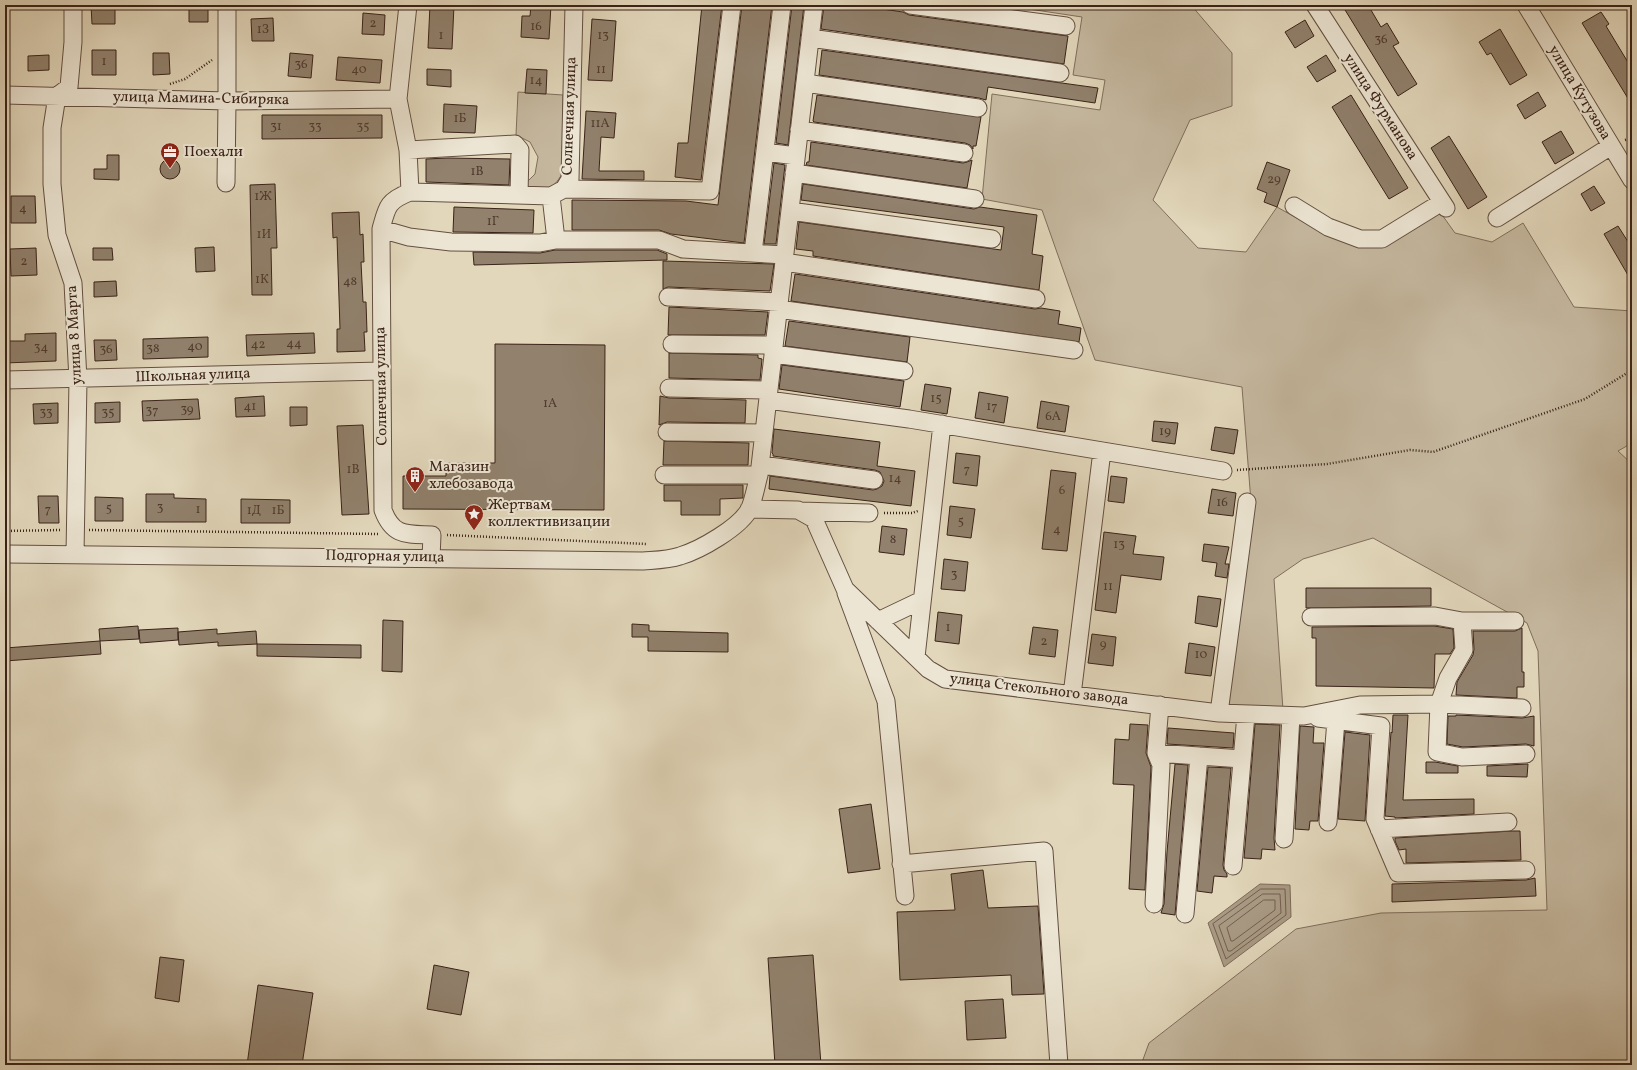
<svg xmlns="http://www.w3.org/2000/svg" width="1637" height="1070" font-family="Vollkorn,serif">
	<rect width="100%" height="100%" fill="#e2d7bb"/>
	<filter id="stains"><feTurbulence type="fractalNoise" baseFrequency=".005" numOctaves="4"/><feColorMatrix values="0 0 0 0 .2 0 0 0 0 .09 0 0 0 0 .02 0 0 0 .5 -.17"/></filter>
	<radialGradient id="worn" r=".72"><stop offset=".6" stop-color="#630" stop-opacity="0"/><stop offset="1" stop-color="#630" stop-opacity=".3"/></radialGradient>
	<path fill="#c5b89f" stroke="#806e5c" d="M1002,5H1191L1232,53V106L1190,120L1153,200L1198,248L1246,252L1277,207L1318,230L1356,246H1386L1440,212L1455,233L1492,242L1523,223L1574,307L1632,311V443L1618,451L1632,464V1065H1141L1149,1043L1296,929L1381,913L1547,910L1538,651L1527,623L1373,538L1303,559L1274,579L1283,710L1228,708L1251,502L1242,387L1095,360L1042,210L982,199L992,94L1100,110L1105,80L1073,75L1082,17Z
		M518,92L563,95L562,174C552,191 547,189 528,190L526,183L535,174L538,157L530,142L516,135Z"/>
	<path fill="#a99a84" stroke="#7d6a59" d="M1260,884L1290,885L1291,917L1224,967L1208,923Z"/>
	<g fill="none" stroke-linecap="round" stroke-linejoin="round">
		<path stroke="#725e4e" stroke-width="1" d="M1261,889H1285L1286,915L1226,959L1213,924Z
			M1263,894H1280L1281,913L1231,951H1228L1219,926Z
			M1264,900H1275V910L1233,941H1231L1227,928Z"/>
	</g>
	<path fill="#91816d" stroke="#3a2318" d="M91,5H115V24H92Z
		M189,5H208V22H189Z
		M430,5H454L452,49L428,48Z
		M531,5H551L549,39L521,37L522,16H530Z
		M702,5H722L701,180L675,177L678,143H688Z
		M742,5H772L744,243L671,234L659,230H572V200L686,201L718,205Z
		M792,5H804L788,145L776,143Z
		M824,5H855L903,12L909,15L1068,36L1064,64L821,29Z
		M1342,5H1368L1381,27L1387,23L1399,43L1393,46L1417,84L1398,96Z
		M1601,12L1609,24L1606,26L1632,69V105L1582,23Z
		M363,13L385,15L384,35L362,34Z
		M273,18L274,41H252L251,19Z
		M592,19L616,21L612,81L588,80Z
		M1305,20L1314,36L1295,48L1285,32Z
		M1500,29L1527,75L1510,85L1491,53L1487,55L1479,42Z
		M92,50H116V75H92Z
		M822,50L1098,88L1095,103L988,87L986,100L979,98L819,75Z
		M153,53H169L170,74L153,75Z
		M290,53L313,55L311,78L288,76Z
		M49,55V70L28,71V56Z
		M1326,55L1336,71L1317,82L1307,67Z
		M338,57L382,60L380,83L336,80Z
		M427,69L451,70V87L427,85Z
		M527,69L547,70L546,94L525,93Z
		M1538,92L1546,106L1525,119L1517,105Z
		M817,95L981,117L976,146H973V149L970,145L965,143L814,122L813,121Z
		M1351,95L1408,188L1389,199L1332,107Z
		M444,104L477,106L475,133L443,132Z
		M586,111L616,113L614,138L601,137L599,171H644V180L582,179Z
		M262,115H382V138L262,139Z
		M1561,131L1574,153L1555,164L1542,142Z
		M1449,136L1487,197L1468,209L1431,148Z
		M811,142L963,163L967,162L972,160L967,188L806,165L807,162H809Z
		M107,155H119V180L94,179V169H107Z
		M448,158L510,159L509,185L426,182V159Z
		M160 169a10 10 0 1 1 20 0a10 10 0 1 1-20 0Z
		M1267,162L1290,170L1277,207L1264,202L1267,193L1257,189Z
		M774,163L785,165L776,244H764Z
		M275,184L277,248H271L272,295H252L250,185Z
		M803,184L974,209L980,207L1037,215L1032,254L1043,256L1039,290L813,256V251L796,249L799,222L1001,250L1004,227L801,200Z
		M1594,186L1605,203L1591,211L1581,194Z
		M11,196H35L36,223H11Z
		M454,207L534,210L533,233L453,232Z
		M359,212L360,235L363,234L364,262H361L363,302H366L367,332H364L365,351L337,352V329H340L337,237L333,238L332,213Z
		M1618,226L1632,248V282L1604,234Z
		M214,247L215,271L196,272L195,248Z
		M36,248L37,275L11,276L10,249Z
		M93,248H112L113,260H93Z
		M555,250H657L667,254V260L474,265L473,252L540,253Z
		M663,261L774,264L770,291L668,287L663,289Z
		M795,274L1035,309L1041,308L1060,311L1058,324L1081,328L1079,342L791,301Z
		M116,281L117,296L94,297V282Z
		M669,307L768,312L765,335H668Z
		M789,321L910,337L907,362L785,346Z
		M56,333V361L5,363V341H25V334Z
		M314,333L315,353L247,356L246,335Z
		M208,337V357L143,359V339Z
		M94,340H116L117,360L95,361Z
		M495,344L605,345L604,510L403,509V476H446V463H495Z
		M669,353L758,355V358L762,359L760,380L669,378Z
		M782,365L904,381L900,407L779,389Z
		M925,384L951,388L947,414L921,410Z
		M979,392L1008,397L1004,423L975,418Z
		M264,396L265,416L236,417L235,398Z
		M660,396L669,398L746,400L745,423L667,422L659,425Z
		M198,399L200,419L143,421L142,401Z
		M1041,401L1069,406L1065,432L1037,428Z
		M120,402V422L95,423V403Z
		M58,403V423L34,424L33,404Z
		M290,407H307V425L290,426Z
		M1154,421L1178,423L1175,444L1152,441Z
		M363,425L369,514L342,515L337,426Z
		M1215,427L1238,430L1234,454L1211,450Z
		M774,429L880,442L877,466L915,471L911,506L769,489L770,476L873,490L877,489L882,486L884,481L880,472L875,470L773,456V454L772,453Z
		M664,441L749,443L748,465H663Z
		M956,453L980,456L977,486L953,483Z
		M1051,470L1076,473L1067,551L1042,549Z
		M1111,476L1127,478L1124,503L1108,501Z
		M664,485H743V498L720,499V515H681V501H664Z
		M1212,489L1236,493L1233,516L1208,513Z
		M146,494H174V498L206,499V522H146Z
		M38,496H58L59,523H39Z
		M95,497L123,498V521H95Z
		M241,499L290,500V523H241Z
		M950,506L975,509L971,538L947,535Z
		M882,526L907,529L904,555L879,552Z
		M1104,532L1136,536L1133,554L1164,557L1161,580L1121,575L1116,613L1095,610Z
		M1204,544L1229,547L1225,564H1229L1227,578L1215,576L1217,563L1202,561Z
		M944,559L968,562L965,591L941,589Z
		M1306,588H1431V606L1306,608Z
		M1198,596L1221,599L1217,627L1195,623Z
		M938,612L962,615L959,644L935,641Z
		M383,620L403,621L402,672L382,671Z
		M632,624L649,625V631L728,633V652L648,651V637H632Z
		M138,626L139,639L100,641L99,629Z
		M1434,626L1453,629L1454,648L1450,654H1435L1434,688L1316,686V638H1312V627Z
		M1033,627L1058,630L1055,657L1029,654Z
		M178,628V640L140,643L139,630Z
		M1522,628V672H1524V687H1517V698L1456,695L1457,682L1473,655L1474,649L1473,631H1515Z
		M217,629V634L256,631L257,644L218,646V642L179,645L178,632Z
		M1092,634L1116,637L1113,666L1088,663Z
		M100,641L101,654L5,661V648Z
		M1189,643L1215,647L1211,676L1185,673Z
		M257,644L361,645V658L257,656Z
		M1393,715H1408L1403,800L1474,799V814L1395,818V817L1385,816L1391,732L1392,733Z
		M1456,715L1522,718L1534,716V746L1526,744L1463,747L1447,744L1448,716H1456Z
		M1130,724L1148,725L1146,753L1151,767L1145,890L1129,889L1134,785L1113,784L1115,739L1129,740Z
		M1255,724L1280,725L1274,838L1275,850L1262,849L1261,859L1244,858Z
		M1300,726L1314,727L1313,743H1324L1318,821H1310L1309,830L1295,829Z
		M1168,728L1234,733L1233,748L1167,744Z
		M1345,732L1370,735L1365,821L1338,819Z
		M1426,762H1435L1458,766V773H1426Z
		M1175,764L1188,765L1175,915L1161,913L1164,904L1167,852Z
		M1528,764L1527,777L1487,776V766Z
		M1208,767L1231,768L1223,865L1224,870L1227,874V877L1214,876L1212,893L1197,891Z
		M871,804L880,869L848,873L839,809Z
		M1512,831H1520L1521,860L1406,863V849L1399,850L1395,841V838Z
		M983,870L988,908L1038,906L1044,994L1012,995L1011,975L900,980L897,912L955,910L951,874Z
		M1535,878L1536,896L1392,902V884L1526,880Z
		M813,955L821,1065H775L768,958Z
		M160,957L184,960L179,1002L155,998Z
		M434,965L469,972L461,1015L427,1009Z
		M258,985L313,993L302,1065H247Z
		M1003,999L1006,1038L967,1040L965,1001Z"/>
	<g fill="none" stroke-linecap="round" stroke-linejoin="round">
		<defs>
			<path id="minor" d="M73,5V42L69,87L57,96L52,128V184L57,235L73,283L78,380L75,554
				M408,5L398,99L408,150L410,192C387,201 387,207 381,229L383,510C393,537 407,534 432,535L431,558
				M910,5L1066,26
				M1315,5L1446,208
				M1526,5L1632,180
				M810,38L1060,73
				M805,83L978,108
				M5,95L227,101L398,99
				M799,130L964,153
				M408,150L515,144L520,150L519,195
				M765,152L796,156
				M794,173L975,199
				M226,183L227,101V5
				M564,189L710,191L732,5
				M410,192L551,196L564,189L570,179L574,5
				M551,196L556,240H659L683,249L785,255
				M1294,206L1328,227L1360,239H1382L1442,202
				M790,211L992,239
				M1497,218L1611,146
				M381,229L409,237L451,242L540,243L556,240
				M753,253L782,5
				M784,262L1036,299
				M668,297L779,302
				M778,309L1074,350
				M672,344L774,345
				M773,354L904,371
				M5,380L382,371
				M669,388L769,390
				M768,400L909,419L1223,471
				M667,432L764,433
				M761,465L874,480
				M664,475H759
				M749,509L798,510L814,519L845,589L928,669L945,679L1219,713L1304,716L1360,705L1439,704L1522,708
				M800,511L869,513
				M5,554L643,561C656,560 668,560 680,556C700,550 741,527 750,508C754,498 756,486 759,475L814,5
				M846,593L886,701L905,896
				M1311,617L1435,616L1462,621H1515
				M878,621L922,600
				M1462,621L1464,650L1448,678L1439,704L1437,752L1462,757L1526,754
				M916,657L942,424
				M1072,695L1102,451
				M1219,713L1247,502
				M1318,718L1381,726L1375,819L1398,873L1526,870
				M1156,753L1242,759
				M1328,822L1336,720
				M1379,829L1508,822
				M1284,839L1291,716
				M901,864L1044,851L1059,1065
				M1233,866L1246,714
				M1154,904L1161,765L1156,753L1160,705
				M1185,914L1199,756"/>
		</defs>
		<use href="#minor" stroke="#645041" stroke-width="19"/>
		<path stroke="#3a2318" stroke-width="2.5" stroke-dasharray="1 2" stroke-linecap="butt" d="M170,84L185,79L212,60
			M1625,140L1632,138
			M1237,470L1327,464L1410,450L1433,452L1585,399L1632,370
			M884,513H912L918,511
			M89,530L380,534
			M5,531L60,530
			M447,535L647,544"/>
		<use href="#minor" stroke="#ece5d3" stroke-width="17"/>
	</g>
	<defs>
		<symbol id="office-pin" viewBox="-11 -11 22 30"><path d="M0 17L-7.5 6A9.5 9.5 0 1 1 7.5 6Z" fill="#8f2418" stroke="#ece5d3"/><path d="M-6-3h4V-5.5h4V-3h4V5H-6ZM-1-4.5V-3h2v-1.5ZM-6 0V1H6V0Z" fill="#fff"/></symbol>
		<symbol id="building-pin" viewBox="-11 -11 22 30"><path d="M0 17L-7.5 6A9.5 9.5 0 1 1 7.5 6Z" fill="#8f2418" stroke="#ece5d3"/><path d="M-4-6H4V6H1V3H-1V6H-4ZM-2.5-4.3h1.7v1.8h-1.7ZM.8-4.3h1.7v1.8H.8ZM-2.5-1h1.7V.8h-1.7ZM.8-1h1.7V.8H.8Z" fill="#fff"/></symbol>
		<symbol id="sight-pin" viewBox="-11 -11 22 30"><path d="M0 17L-7.5 6A9.5 9.5 0 1 1 7.5 6Z" fill="#8f2418" stroke="#ece5d3"/><path d="M0-6L1.8-2.2L6-1.7L2.9 1.2L3.7 5.4L0 3.3L-3.7 5.4L-2.9 1.2L-6-1.7L-1.8-2.2Z" fill="#fff"/></symbol>
	</defs>
	<g fill-rule="evenodd">
		<use href="#office-pin" x="159" y="141" width="22" height="30"/>
		<use href="#building-pin" x="404" y="465" width="22" height="30"/>
		<use href="#sight-pin" x="463" y="503" width="22" height="30"/>
	</g>
	<g text-anchor="middle" dominant-baseline="central" stroke-width="4" stroke-linejoin="round" paint-order="stroke">
		<g font-size="13" fill="#503a2d">
			<text x="373" y="24">2</text>
			<text x="536" y="27">16</text>
			<text x="263" y="30">1З</text>
			<text x="441" y="36">1</text>
			<text x="603" y="36">13</text>
			<text x="1381" y="40">36</text>
			<text x="104" y="62">1</text>
			<text x="301" y="65">36</text>
			<text x="359" y="70">40</text>
			<text x="601" y="70">11</text>
			<text x="536" y="81">14</text>
			<text x="460" y="119">1Б</text>
			<text x="600" y="124">11А</text>
			<text x="276" y="127">31</text>
			<text x="315" y="127">33</text>
			<text x="363" y="127">35</text>
			<text x="477" y="172">1В</text>
			<text x="1274" y="180">29</text>
			<text x="263" y="197">1Ж</text>
			<text x="23" y="209">4</text>
			<text x="493" y="222">1Г</text>
			<text x="264" y="235">1И</text>
			<text x="24" y="262">2</text>
			<text x="262" y="280">1К</text>
			<text x="350" y="282">48</text>
			<text x="294" y="344">44</text>
			<text x="258" y="345">42</text>
			<text x="195" y="347">40</text>
			<text x="41" y="348">34</text>
			<text x="153" y="349">38</text>
			<text x="106" y="350">36</text>
			<text x="936" y="399">15</text>
			<text x="550" y="404">1А</text>
			<text x="250" y="407">41</text>
			<text x="992" y="407">17</text>
			<text x="187" y="410">39</text>
			<text x="152" y="411">37</text>
			<text x="46" y="413">33</text>
			<text x="108" y="413">35</text>
			<text x="1053" y="417">6А</text>
			<text x="1165" y="432">19</text>
			<text x="353" y="470">1В</text>
			<text x="967" y="470">7</text>
			<text x="895" y="479">14</text>
			<text x="1062" y="491">6</text>
			<text x="1222" y="503">16</text>
			<text x="160" y="508">3</text>
			<text x="109" y="509">5</text>
			<text x="48" y="510">7</text>
			<text x="198" y="510">1</text>
			<text x="254" y="511">1Д</text>
			<text x="278" y="511">1Б</text>
			<text x="961" y="522">5</text>
			<text x="1057" y="530">4</text>
			<text x="893" y="540">8</text>
			<text x="1119" y="545">13</text>
			<text x="954" y="575">3</text>
			<text x="1108" y="587">11</text>
			<text x="948" y="628">1</text>
			<text x="1044" y="642">2</text>
			<text x="1103" y="645">9</text>
			<text x="1201" y="655">10</text>
		</g>
		<g font-size="15" fill="#3a2318" stroke="#ece5d3">
			<text transform="translate(1579 93) rotate(59)">улица Кутузова</text>
			<text transform="translate(201 99) rotate(1)">улица Мамина-Сибиряка</text>
			<text transform="translate(1380 107) rotate(57)">улица Фурманова</text>
			<text transform="translate(570 116) rotate(-88)">Солнечная улица</text>
			<text transform="translate(75 335) rotate(-93)">улица 8 Марта</text>
			<text transform="translate(193 376) rotate(-2)">Школьная улица</text>
			<text transform="translate(382 386) rotate(-91)">Солнечная улица</text>
			<text transform="translate(385 557) rotate(1)">Подгорная улица</text>
			<text transform="translate(1039 690) rotate(7)">улица Стекольного завода</text>
		</g>
		<g font-size="15" fill="#3a2318" stroke="#ece5d3" text-anchor="start">
			<text x="184" y="152">Поехали</text>
			<text x="429" y="467">Магазин<tspan x="429" dy="17">хлебозавода</tspan></text>
			<text x="488" y="505">Жертвам<tspan x="488" dy="17">коллективизации</tspan></text>
		</g>
	</g>
	<rect width="1637" height="1070" fill="none" stroke="#e2d7bb" stroke-width="20"/>
	<rect x="6" y="6" width="1625" height="1058" fill="none" stroke="#3a2318" stroke-width="2"/>
	<rect x="10" y="10" width="1617" height="1050" fill="none" stroke="#3a2318"/>
	<rect width="100%" height="100%" filter="url(#stains)"/>
	<rect width="100%" height="100%" fill="url(#worn)"/>
</svg>
